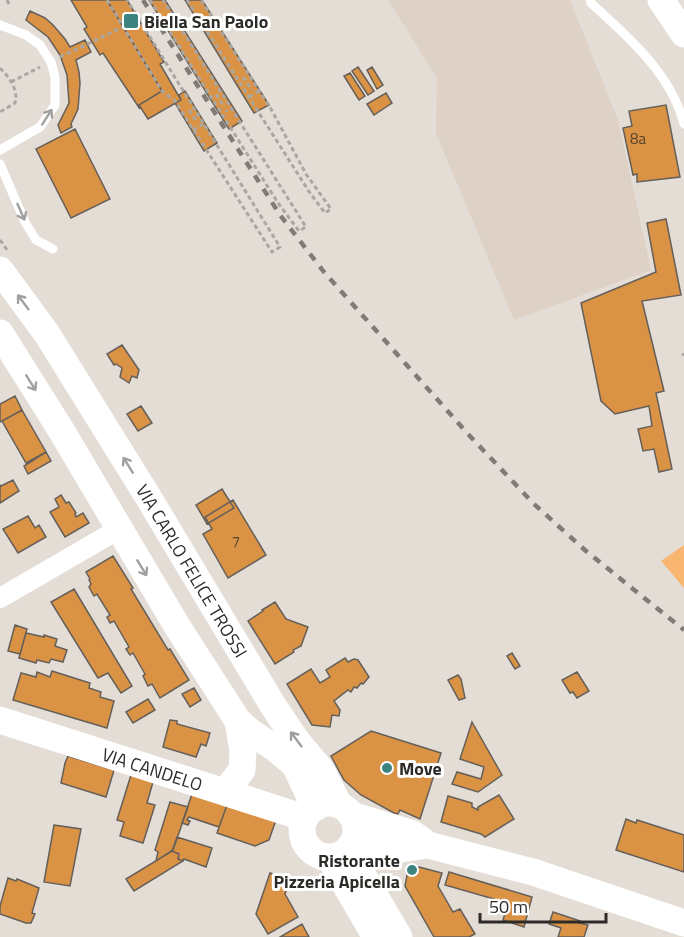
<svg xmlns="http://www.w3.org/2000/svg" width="684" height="937" font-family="'Titillium Web',sans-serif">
	<rect width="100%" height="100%" fill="#e4ddd6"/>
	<path fill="#ded1c5" d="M388,0H570L618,120L651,270L514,320L436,133L437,78Z"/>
	<path fill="#f9b671" d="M684,545V588L661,561Z"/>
	<path fill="#da9344" stroke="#655f5a" stroke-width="1.5" d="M71,0H107L162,91L139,105L140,109L103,53L100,55L84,29L87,27Z
		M107,0H127L164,62L160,64L181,100L148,119L139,105L162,91Z
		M149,0H165L242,121L229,129Z
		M185,0H202L269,105L254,113Z
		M30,11L45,18L53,25L65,39L70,47L85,40L91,52L76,60L79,72L80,83L78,109L71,124L72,127L61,133L58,125L69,103L67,75L60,55L48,37L26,20Z
		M358,67L374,91L368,95L352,71Z
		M372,67L383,85L377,89L367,70Z
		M350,73L365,96L359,100L344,76Z
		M185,91L217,143L204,151L175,103L181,100L179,95Z
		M386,93L392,103L374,115L367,104Z
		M666,105L680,177L637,182V174L633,175L623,128L632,126L629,111Z
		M75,129L110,199L71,218L36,149Z
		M666,219L681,295L642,301L664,391L656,393L672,469L659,472L654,449L643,451L638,429L652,426L649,406L615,414L601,401L581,303L656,272L647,223Z
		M122,345L139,370L137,378L132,376L129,383L120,377L122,368L116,364L114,365L107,354Z
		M15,396L22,410L0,422V404Z
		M141,406L152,423L138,431L127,414Z
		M22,410L46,452L26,463L2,421Z
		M46,452L51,461L28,474L24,466Z
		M13,480L19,491L0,503V485L1,486Z
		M222,489L234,508L207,524L196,505Z
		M61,495L66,503L69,502L76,513L75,514L76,517L83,513L89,523L65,537L50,512L59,507L55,499Z
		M233,500L266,555L228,578L203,534L212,529L205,517Z
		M28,516L35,528L39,525L46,537L18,553L3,529Z
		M113,556L133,588L131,589L168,650L170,649L189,680L160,698L152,684L148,686L143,676L145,674L133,653L130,655L126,649L129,647L114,621L110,623L107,617L110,615L97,594L94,596L89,587L91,584L89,580L90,579L86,572Z
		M74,589L132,686L121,693L108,673L98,678L51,602Z
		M275,602L286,619L308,627L301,646L293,650L294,652L275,664L248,621L263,611L262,610Z
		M15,625L27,629L20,654L8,651Z
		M26,633L44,637V635L57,639L55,646L67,650L63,662L51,659L49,663L37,660L36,663L19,658Z
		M512,653L520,666L515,669L507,656Z
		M345,658L348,662L354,659L358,660L369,677L363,684L361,683L357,688L354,687L351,692L348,690L334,701L340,710L339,716L332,715L330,727L312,725L287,684L311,669L320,683L330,677L326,670Z
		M52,671L90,683L89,688L101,692L100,697L114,701L107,728L13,700L21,673L36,677L37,672L50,677Z
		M577,672L589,691L577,698L573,692L570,693L562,680Z
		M458,675L461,679L465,698L459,700L448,680Z
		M194,688L201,700L190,707L182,694Z
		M148,699L155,710L133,723L126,712Z
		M170,720L177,721V724L210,733L206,746L201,744L196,757L163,747Z
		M472,722L502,775L478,792L452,784L457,772L481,779L484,767L460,759Z
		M371,731L441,753L420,819L400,810L398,814L394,813L361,795L344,780L331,756Z
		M68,756L114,770L106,797L61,783L65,763Z
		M131,775L153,782L147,803L155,805L143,843L120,836L124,822L117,820Z
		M192,794L227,805L219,827L189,817L187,820L190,821L188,825L182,823Z
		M499,795L514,819L485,837L481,834L441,822L448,796L472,803V807L478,810V807Z
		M170,802L188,807L173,850L156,861L158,852L155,850Z
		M227,805L276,820L269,840L255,846L217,833Z
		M626,819L636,823L637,820L684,835V872L616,850Z
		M54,825L81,829L70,886L44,882Z
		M177,837L212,848L206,867L184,859L183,861L178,859L179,854L172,851Z
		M172,851L179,854L178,859L183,861L134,891L126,879Z
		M419,867L442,873L438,886L453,912L460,909L475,934L469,937H434L405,886L407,875L411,871Z
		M449,872L532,897L524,927L503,920L508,903L445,885Z
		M270,873L290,880L285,894L298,917L268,934L256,914Z
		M8,878L16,881L17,879L39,888L32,913L35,914L31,923H26L0,914V906Z
		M553,912L580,921L579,923L588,925L584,937H558L561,928L549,924Z
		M302,924L309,937H280Z"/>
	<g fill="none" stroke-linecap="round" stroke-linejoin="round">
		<path stroke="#aca6a0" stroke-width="3" stroke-dasharray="4.5 3" stroke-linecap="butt" d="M7,0L10,6
			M107,0L162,91L175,101L272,252L280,247L127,0
			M150,0L278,203L299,231L306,227L163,0
			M187,0L310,193L325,213L331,209L306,174L271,109L201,0
			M60,57L123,27
			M0,68C9,77 19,90 15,103L0,112
			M243,77L252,90
			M11,82L40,67
			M216,94L224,107
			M249,97L259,91
			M189,110L197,122
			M226,110L227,112
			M193,130L203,124
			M0,240L8,251
			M682,354L684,355"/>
		<path stroke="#fff" stroke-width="9" d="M590,0L591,3C628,37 671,73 684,124
			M0,25L26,35L40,45L51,62L55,77V105L40,127L0,150
			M0,164L25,222L36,240L53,249"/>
		<path stroke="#fff" stroke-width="20" d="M0,598L119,529"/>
		<g stroke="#fff" stroke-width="27">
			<path d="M661,0L684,34"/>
			<path id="s1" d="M0,270L47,334L150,500L272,704L296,740L321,770L339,805"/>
			<path d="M0,333L61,430L177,626L238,721L252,733L276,749L295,765L315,808"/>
			<path id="s2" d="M0,720L305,818"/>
			<path d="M225,792L242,770L243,751L238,721"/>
			<circle cx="329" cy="830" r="27"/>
			<path d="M351,815L413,834L428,845L533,872L684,923"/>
			<path d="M352,844L401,849L427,845"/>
			<path d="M348,850L399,937"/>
			<path d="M329,857L376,937"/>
		</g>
		<path stroke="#807b77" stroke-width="4.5" stroke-dasharray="8 8" stroke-linecap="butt" d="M143,0L280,215L324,272L468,434L534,504L586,551L684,630"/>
	</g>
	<defs><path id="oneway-shaft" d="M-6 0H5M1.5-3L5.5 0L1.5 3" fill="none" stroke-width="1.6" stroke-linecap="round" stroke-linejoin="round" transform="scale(1.5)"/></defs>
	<g stroke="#a0a09e">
		<use href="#oneway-shaft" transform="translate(47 117) rotate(-57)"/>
		<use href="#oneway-shaft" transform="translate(21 212) rotate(66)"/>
		<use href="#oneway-shaft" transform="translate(23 302) rotate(-127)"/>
		<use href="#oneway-shaft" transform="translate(31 383) rotate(58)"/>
		<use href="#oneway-shaft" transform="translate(128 465) rotate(-122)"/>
		<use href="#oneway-shaft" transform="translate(142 568) rotate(59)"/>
		<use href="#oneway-shaft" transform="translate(296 739) rotate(-127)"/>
	</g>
	<g fill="#3d8480" stroke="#fff" stroke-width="2">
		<rect x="123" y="13" width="16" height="16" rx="3"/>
		<circle cx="387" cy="768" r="6"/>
		<circle cx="412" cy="870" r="6"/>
	</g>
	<g text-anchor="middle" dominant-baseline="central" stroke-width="6" stroke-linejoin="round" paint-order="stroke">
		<g font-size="15" fill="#58452f">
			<text x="638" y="138">8a</text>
			<text x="236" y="541">7</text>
		</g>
		<g font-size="18" font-weight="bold" fill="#2d2b28" stroke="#fff" text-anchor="start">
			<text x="144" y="21">Biella San Paolo</text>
			<text x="399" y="768">Move</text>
			<text x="400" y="860" text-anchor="end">Ristorante<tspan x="400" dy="21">Pizzeria Apicella</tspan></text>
		</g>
		<g font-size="18" fill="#2d2b28" stroke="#fff">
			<text stroke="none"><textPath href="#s1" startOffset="357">VIA CARLO FELICE TROSSI</textPath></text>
			<text stroke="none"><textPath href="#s2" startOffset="160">VIA CANDELO</textPath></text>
		</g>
	</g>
	<path d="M480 913v9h126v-9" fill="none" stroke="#2d2b28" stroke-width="3"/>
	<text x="489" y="913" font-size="18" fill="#2d2b28" stroke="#ffffff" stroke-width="4.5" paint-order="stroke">50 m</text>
</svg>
